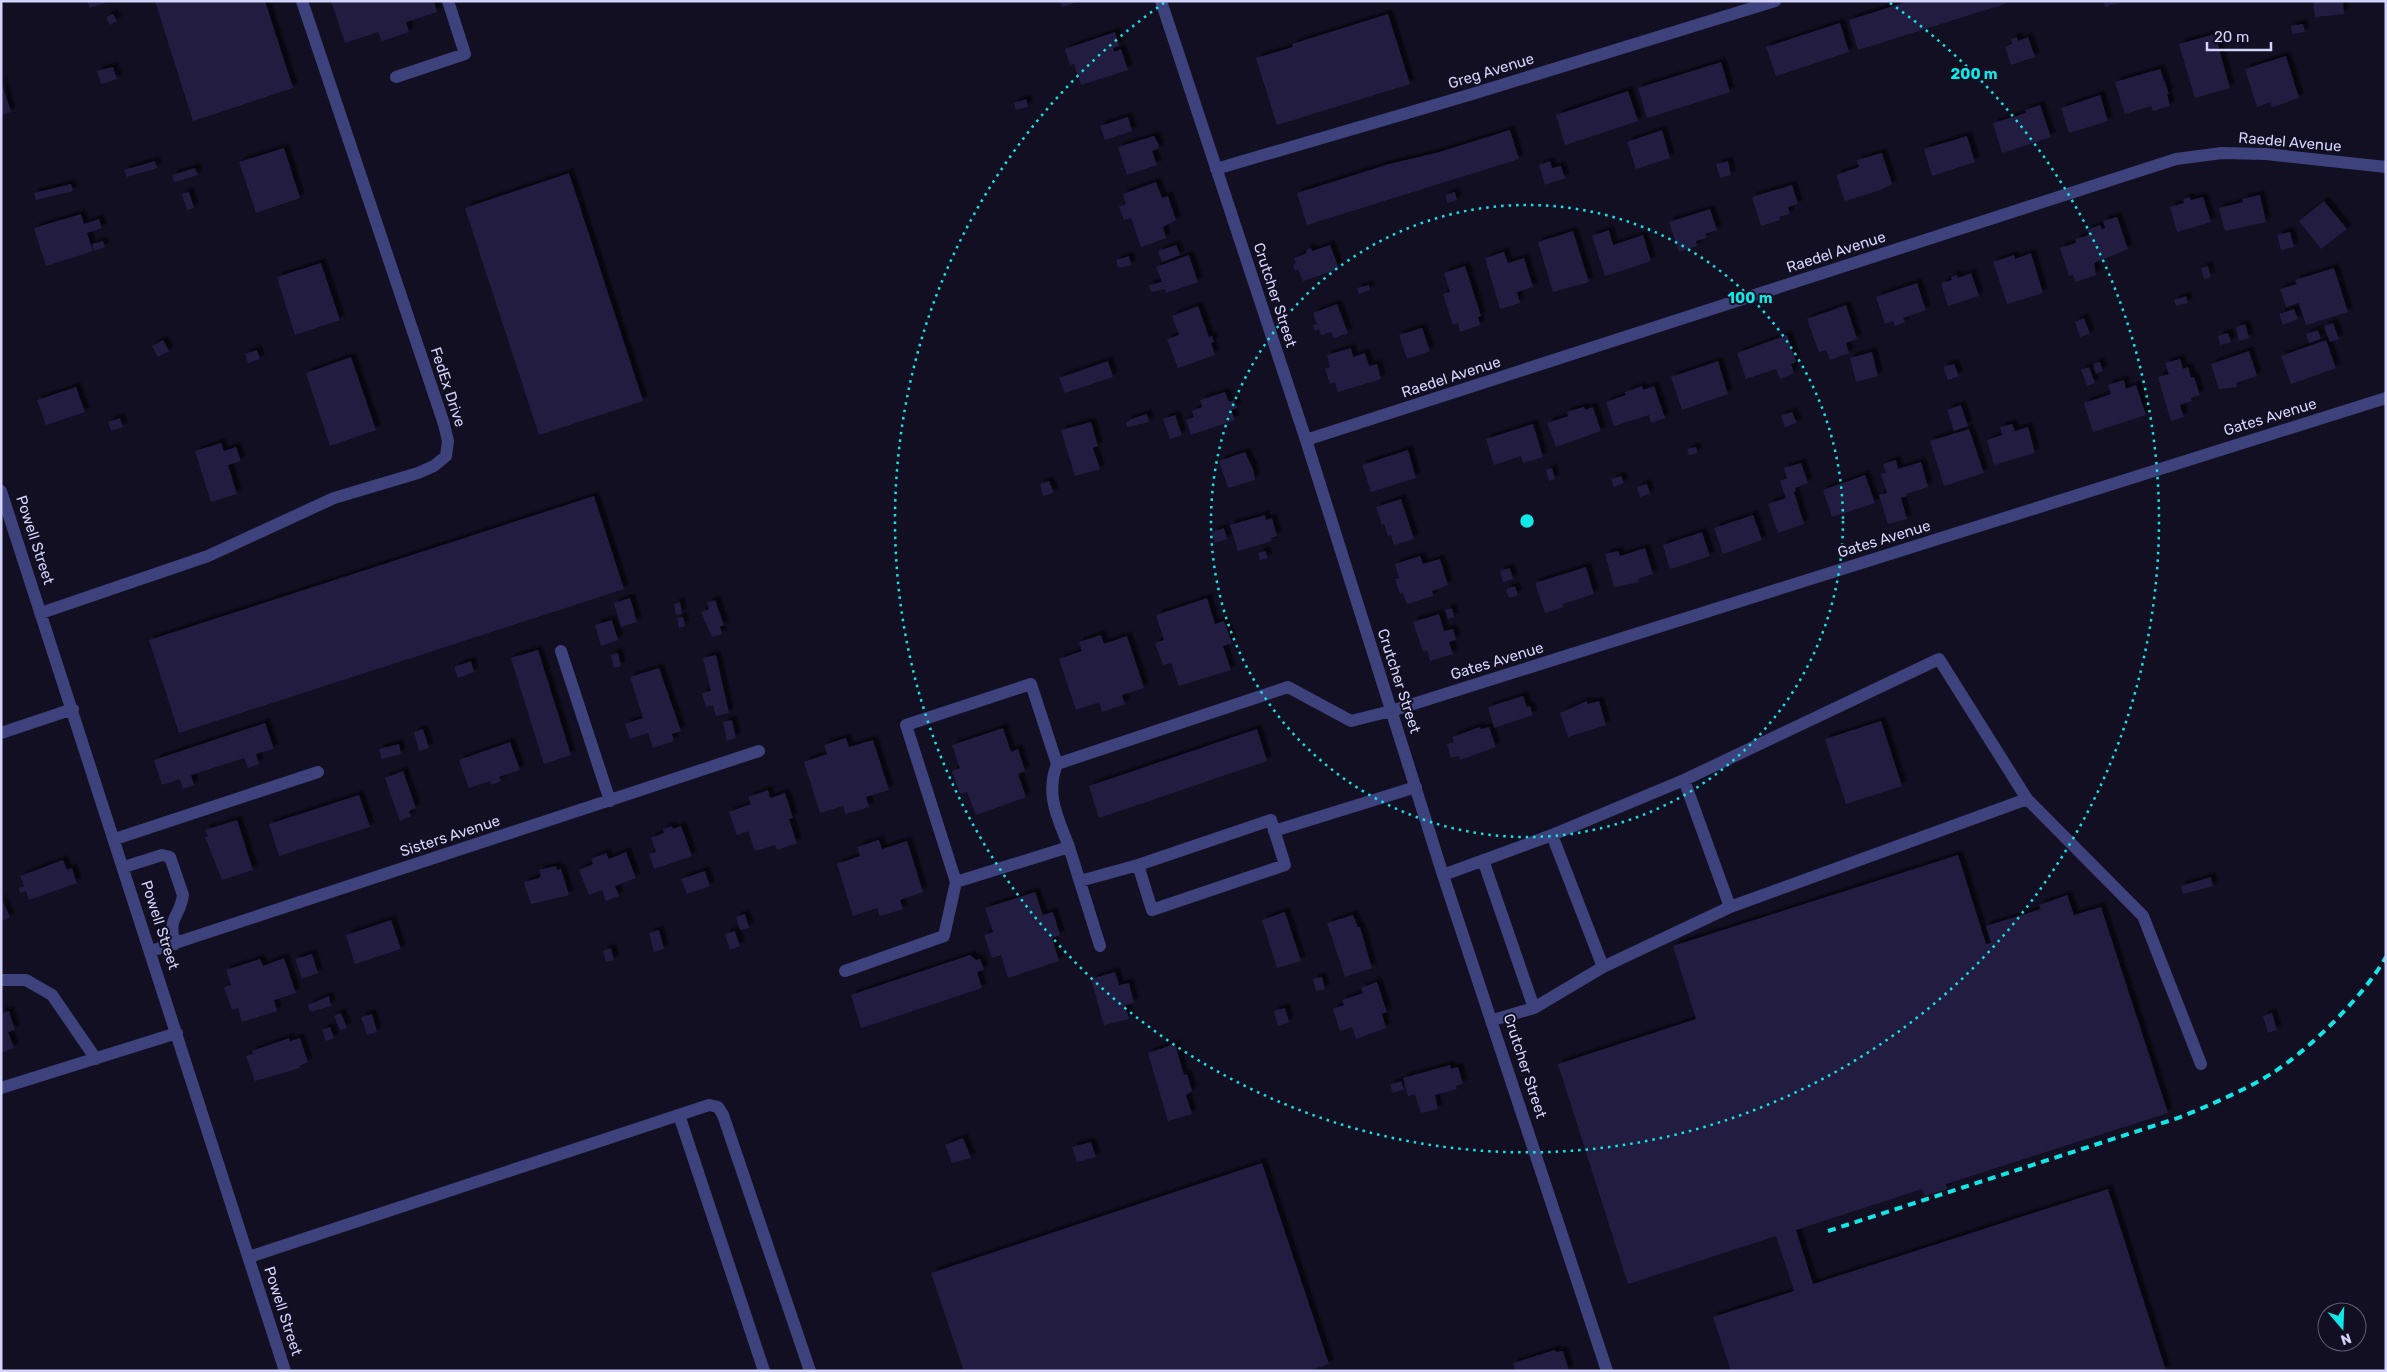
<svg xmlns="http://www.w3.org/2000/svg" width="2387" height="1372" font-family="Rubik,sans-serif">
	<defs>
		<filter id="shadow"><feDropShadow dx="4.5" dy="-4.5" stdDeviation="1" flood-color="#0009"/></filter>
	</defs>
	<rect width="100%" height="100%" fill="#110f21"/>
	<path fill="#211d41" filter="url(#shadow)" d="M87,1H108V2L90,8Z
		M155,1H265L293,88L193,121Z
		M331,1H434L437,12L406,22L409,32L382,41L378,32L345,43Z
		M1060,1H1077V2L1062,7Z
		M1909,1H2011V2L1858,50L1849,20Z
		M2103,1H2122V2L2105,7Z
		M2313,1H2343L2344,14L2315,17Z
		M113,14L117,21L110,25L106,17Z
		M1388,14L1410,84L1277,125L1256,58L1293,47L1292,44Z
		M1840,23L1849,52L1776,76L1766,47Z
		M2303,24L2305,32L2292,34L2291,26Z
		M1115,32L1119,46L1113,48L1114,52L1121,49L1128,70L1081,85L1074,64L1070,65L1065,49Z
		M2215,34L2230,88L2195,98L2179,44Z
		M2017,37L2018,41L2028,37L2035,57L2011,65L2005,47L2012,44L2011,39Z
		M2286,56L2299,98L2272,107L2270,102L2257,107L2245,69Z
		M1721,62L1730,92L1647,118L1638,88Z
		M113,67L117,79L101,84L97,71Z
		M2160,69L2169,94H2167L2170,106L2153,111L2151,106L2125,114L2115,82Z
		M1,81L11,112L1,115Z
		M1628,91L1638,121L1565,145L1556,115Z
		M2100,95L2108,121L2069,133L2061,108Z
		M1026,99L1028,107L1016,110L1014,103Z
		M2040,105L2051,137L2002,153L1993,123L2026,113L2025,110Z
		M1128,117L1132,131L1105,140L1100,126Z
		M1510,130L1519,159L1307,225L1297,193L1389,164L1436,153Z
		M1662,130L1670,158L1636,169L1627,142Z
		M1154,136L1159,145L1158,149L1152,151L1157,165L1127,175L1118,147Z
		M1967,136L1975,162L1932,176L1924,149Z
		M284,148L300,198L256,213L239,162Z
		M1882,153L1892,184L1880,190L1845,201L1836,175L1859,167L1857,160Z
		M155,161L157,168L127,177L124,170Z
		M1550,161L1552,168L1561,166L1565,178L1545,185L1539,165Z
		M1728,161L1731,175L1720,178L1716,164Z
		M195,168L198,175L174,182L172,175Z
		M569,173L643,401L539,435L465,208Z
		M1156,182L1162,198L1168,196L1176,220L1163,227L1166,238L1141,247L1131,218L1124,220L1119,207L1126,204L1123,194Z
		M71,184L73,191L36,200L34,193Z
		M1792,185L1798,204L1788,207L1790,214L1779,217L1780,220L1761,226L1752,197Z
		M189,192L194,208L187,210L182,194Z
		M1455,192L1457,200L1448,203L1445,195Z
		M2260,195L2266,222L2225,231L2219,208L2243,202L2242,199Z
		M2190,197L2191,200L2203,197L2211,222L2177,232L2170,207L2184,203L2183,199Z
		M2324,201L2347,229L2321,249L2299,221Z
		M1710,209L1717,230L1705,234L1707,238L1696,241L1697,246L1679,252L1669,222Z
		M81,214L84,224L99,219L102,228L87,233L93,251L46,266L34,228Z
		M2117,217L2128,249L2094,263L2096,275L2075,282L2073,275L2069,276L2060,248L2076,243L2075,239L2089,235L2087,230L2100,225L2102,229L2105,228L2103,221Z
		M1609,230L1613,245L1643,235L1651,261L1605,276L1592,236Z
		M1573,231L1589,282L1553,292L1538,242Z
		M2290,232L2294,247L2281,250L2277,235Z
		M103,241L105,247L94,251L92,244Z
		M1176,245L1180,255L1162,262L1158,251Z
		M1330,245L1339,269L1303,281L1298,269L1295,271L1293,265L1296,263L1294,258L1307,253L1306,250L1311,248L1312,251Z
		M1504,252L1508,263L1524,258L1533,287L1517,292L1520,303L1500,309L1485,258Z
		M2031,253L2043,293L2007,304L1993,262L2014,255L2015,259Z
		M1189,255L1198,282L1166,293L1165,289L1151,292L1149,285L1162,282L1156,267Z
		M1129,256L1131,265L1118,268L1116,260Z
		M321,263L340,320L295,335L277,277Z
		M1465,266L1481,316L1478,317L1480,325L1460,332L1458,323L1453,325L1443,294L1450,292L1444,273Z
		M2208,266L2211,277L2204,279L2201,268Z
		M2334,268L2348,312L2306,325L2299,303L2286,307L2280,289L2297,284L2295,280Z
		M1971,273L1979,296L1948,306L1941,283L1952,280L1951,277L1957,275L1958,278Z
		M1917,283L1926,310L1903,318L1905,322L1895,326L1893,321L1885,324L1876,297Z
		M1369,285L1370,290L1359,294L1357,288Z
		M2186,296L2188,303L2176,306L2174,300Z
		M1337,304L1348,333L1334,338L1331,332L1321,335L1319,329L1315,331L1313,325L1317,324L1313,313Z
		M1846,305L1857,339L1846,343L1849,353L1830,360L1826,350L1819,352L1807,319Z
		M1198,306L1209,337L1212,336L1214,342L1211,343L1215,355L1178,368L1167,339L1179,335L1172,316Z
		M2294,309L2298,319L2283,325L2279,314Z
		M2084,318L2090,334L2080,337L2075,322Z
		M2333,323L2339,339L2330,342L2324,326Z
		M2245,324L2249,338L2239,341L2236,327Z
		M1422,328L1430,351L1407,359L1399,335Z
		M2318,330L2321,339L2309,343L2306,334Z
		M2228,333L2231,342L2220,345L2218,336Z
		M1787,335L1796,362L1791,364L1794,373L1780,379L1776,369L1746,379L1737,353Z
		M163,340L169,351L158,357L152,346Z
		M2326,340L2336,368L2291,384L2281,356Z
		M1351,348L1353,357L1365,353L1369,366L1377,364L1381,379L1338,392L1335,382L1330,384L1325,369L1330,367L1327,355Z
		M257,350L260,359L248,363L245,354Z
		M2249,351L2257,376L2236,383L2237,387L2219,389L2211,364Z
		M1872,352L1878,376L1856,382L1850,358Z
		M351,357L376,430L330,446L306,373Z
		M2180,359L2183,369L2188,367L2191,377H2194L2200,395L2191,398L2192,401L2180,405L2184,417L2171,421L2158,377L2169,374L2165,363Z
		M1108,361L1113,377L1065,393L1059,378Z
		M1718,361L1728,394L1682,410L1671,377Z
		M2100,362L2103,371L2096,374L2093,364Z
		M1954,364L1959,376L1948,380L1943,367Z
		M2089,367L2095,383L2087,386L2081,370Z
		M2124,380L2126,389L2136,385L2146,415L2093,432L2084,403L2111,394L2108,385Z
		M1642,386L1643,390L1654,386L1665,418L1651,423L1649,415L1614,426L1606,402L1626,395L1625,392Z
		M76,387L85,412L46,425L37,400Z
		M1225,392L1229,402L1234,400L1237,408L1231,410L1235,420L1191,435L1186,420L1194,417L1192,411L1202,407L1200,400Z
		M1961,405L1968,426L1954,431L1947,410Z
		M1584,407L1585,410L1593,407L1601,431L1556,447L1547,423L1568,416L1567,412Z
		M1792,412L1797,423L1785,427L1781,416Z
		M1147,414L1149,422L1127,427L1126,423L1131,419Z
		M1175,415L1182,435L1170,439L1163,419Z
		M120,418L123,427L111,431L108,422Z
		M1091,422L1098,446L1093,448L1100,469L1075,476L1061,430Z
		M1533,424L1543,457L1523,463L1521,456L1494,465L1486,439Z
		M2012,424L2015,431L2028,427L2035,453L1994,465L1987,440L2002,435L2000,427Z
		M1969,429L1984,473L1944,486L1930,441Z
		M221,443L224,451L236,447L241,461L228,465L237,494L211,502L195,451Z
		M1696,447L1698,453L1689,455L1687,449Z
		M1408,450L1416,478L1371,492L1362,465Z
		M1245,452L1253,469L1255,480L1228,488L1219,461Z
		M1896,460L1898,469L1921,462L1928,487L1906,494L1907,496L1901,498L1907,519L1888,524L1879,495L1887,493L1881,474L1886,473L1883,464Z
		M1801,463L1808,483L1795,488L1796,491L1794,492L1804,524L1778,533L1768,504L1786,498L1780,481L1787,478L1784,468Z
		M1552,468L1555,479L1549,481L1546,470Z
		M1865,475L1875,503L1832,517L1823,490Z
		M1621,476L1624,483L1614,487L1611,479Z
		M1049,481L1054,493L1043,496L1040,484Z
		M1647,484L1650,494L1640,497L1637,487Z
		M594,496L624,589L179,733L149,640Z
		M1401,499L1414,539L1394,545L1391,535L1388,536L1384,524L1382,525L1376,507Z
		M1265,515L1266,520L1272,518L1277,536L1271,538L1272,541L1238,551L1230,525Z
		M1753,515L1762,540L1723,554L1714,528Z
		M1224,528L1227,539L1215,543L1212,532Z
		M1702,532L1710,556L1670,569L1663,545Z
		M1645,548L1653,574L1638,579L1639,582L1614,587L1605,554L1618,551L1620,556Z
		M1265,551L1268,558L1260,560L1258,553Z
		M1420,556L1423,564L1440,559L1448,585L1432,591L1433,596L1407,604L1403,593L1400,594L1395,579L1399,578L1395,564Z
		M1586,567L1594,594L1563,604L1564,607L1545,613L1535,583Z
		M1510,568L1513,579L1503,582L1500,571Z
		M1515,586L1518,595L1509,598L1506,589Z
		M630,598L637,622L621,627L614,603Z
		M1207,598L1215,624L1224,621L1232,643L1223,646L1231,670L1179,686L1171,663L1163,665L1155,643L1164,640L1156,615Z
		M715,600L724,625L720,627L722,634L712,637L701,612L709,609L707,603Z
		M680,602L682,614L676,615L674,604Z
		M1452,608L1454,617L1448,619L1445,610Z
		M1439,614L1444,631L1453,629L1456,640L1449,642L1453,654L1430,661L1427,650L1423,652L1413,622Z
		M683,617L685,626L679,628L677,618Z
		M612,620L618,640L601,646L595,625Z
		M1101,635L1104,644L1127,636L1144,688L1122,695L1125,704L1102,712L1099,702L1076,710L1059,659L1082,651L1079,642Z
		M538,650L571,755L544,764L511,658Z
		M618,653L621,666L614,668L611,655Z
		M716,655L729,713L716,716L713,705L706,707L702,693L711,691L703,658Z
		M471,661L474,672L458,678L454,667Z
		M659,668L681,731L672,734L674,741L653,748L648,733L630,739L625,724L643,718L630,677Z
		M1523,696L1527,707L1530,706L1533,715L1494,728L1488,707Z
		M1587,701L1588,704L1599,701L1606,725L1568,737L1560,713Z
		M732,720L736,738L727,741L723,722Z
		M1881,721L1902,786L1846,804L1825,739Z
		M265,723L274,749L256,754L259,764L248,768L244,758L191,775L194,785L183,789L180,779L162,785L154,760Z
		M1480,727L1481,729L1489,727L1496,747L1460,760L1459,756L1451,758L1447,744L1454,742L1452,737Z
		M1003,728L1011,752L1018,749L1025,771L1018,774L1026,797L976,815L967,792L960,794L952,771L960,768L952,745Z
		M423,729L429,748L419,751L414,732Z
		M1257,729L1267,761L1099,818L1089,786Z
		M846,738L849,747L873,740L889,790L866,797L869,807L846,814L843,806L820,813L804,762L827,754L824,745Z
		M510,742L520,770L499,777L501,781L491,785L490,781L469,788L459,760Z
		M399,744L401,754L382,759L379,749Z
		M403,771L416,808L409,811L411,816L400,821L385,778Z
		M768,790L770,798L785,793L793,818L789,819L797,843L777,850L775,845L755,851L748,831L737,835L729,812L751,804L748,797Z
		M359,795L370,827L279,856L269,824Z
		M237,820L253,870L222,880L205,837H208L205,830Z
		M672,826L673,829L681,826L692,856L654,869L649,854L656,852L651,838L664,833L663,829Z
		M879,840L882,849L907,841L923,892L900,900L903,909L880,916L877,908L853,916L837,864L860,856L857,847Z
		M626,852L636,878L615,886L619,896L606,901L602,890L589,895L579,870L593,864L591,859L606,853L609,859Z
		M1958,855L1986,944L1991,943L1986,926L2041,909L2039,905L2067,895L2074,915L2101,907L2168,1113L1946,1184L1947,1189L1924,1196L1922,1189L1796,1230L1813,1284L2108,1189L2166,1371H1731L1713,1317L1794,1291L1776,1236L1628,1284L1558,1064L1696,1019L1673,946Z
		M63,860L67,870L72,868L77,883L29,900L26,891L20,893L19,888L24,886L20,876Z
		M556,866L557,870L561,869L569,895L531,904L524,882L539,878L541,875L539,870Z
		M705,871L710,886L687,894L681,879Z
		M2211,877L2213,886L2183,894L2181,886Z
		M1035,892L1043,915L1053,912L1060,935L1052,938L1059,961L1008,978L1001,955L992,958L984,935L993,932L985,908Z
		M1,898L10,917L2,921L1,919Z
		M1285,912L1301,961L1277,968L1262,920Z
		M745,914L749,928L740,930L736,917Z
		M1353,915L1358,927H1360L1372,968L1345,977L1327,923Z
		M391,920L401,949L355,964L346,935Z
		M659,930L664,949L654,952L649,933Z
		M735,931L740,946L730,950L725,934Z
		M611,948L614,960L606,962L603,951Z
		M312,954L318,973L302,979L295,959Z
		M970,955L976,960L980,959L984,970L977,972L982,988L861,1028L851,995Z
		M284,958L296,993L274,1000L277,1011L242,1022L238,1008L232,1010L224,987L231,985L226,970L260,959L263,966Z
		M1115,972L1119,985L1129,983L1134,1003L1125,1005L1129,1019L1104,1025L1091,979Z
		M1322,977L1325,989L1316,991L1313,979Z
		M1377,982L1387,1012L1382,1014L1386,1028L1356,1039L1352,1027L1340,1031L1333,1009L1344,1005L1342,1000L1363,993L1361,988Z
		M329,996L331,1006L310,1012L308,1005Z
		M1,1008L3,1013L9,1011L15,1030L8,1032L14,1048L1,1053Z
		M1285,1008L1289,1022L1278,1026L1274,1011Z
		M341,1013L347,1028L340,1030L334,1016Z
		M2272,1013L2277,1030L2268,1033L2263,1016Z
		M372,1014L377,1032L367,1035L361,1017Z
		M330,1027L334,1038L326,1041L322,1030Z
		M289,1038L290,1041L300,1038L308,1062L299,1066L300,1068L255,1081L246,1056L253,1054L252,1051Z
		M1175,1044L1184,1075L1187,1074L1192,1091L1186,1095L1192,1114L1168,1121L1148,1053Z
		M1450,1065L1451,1069L1458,1067L1463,1084L1456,1086L1457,1089L1435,1095L1438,1109L1421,1113L1415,1094L1408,1096L1403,1078Z
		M1401,1081L1404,1089L1393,1093L1390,1085Z
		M963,1138L971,1158L952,1163L945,1145Z
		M1091,1142L1096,1157L1077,1162L1072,1147Z
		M1262,1163L1329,1364L1308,1371H964L931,1273Z
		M1555,1350L1556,1352L1563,1351L1569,1371H1515L1513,1363Z"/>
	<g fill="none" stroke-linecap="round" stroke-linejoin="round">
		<path stroke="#3e427c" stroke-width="12" d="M1161,1L1306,440L1443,875L1607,1371
			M396,77L465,54L448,1
			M1216,169L1469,95L1775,1
			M1306,440L2176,159L2222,153L2266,154L2386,167
			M1,491L285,1371
			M41,613L208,556L334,498L418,473L434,466L446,456L448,441L444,424L302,1
			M561,651L610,801
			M1,733L73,709
			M1057,764C1045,795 1058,818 1069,847
			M1684,780L1730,907
			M1274,831L1416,787
			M1552,835L1603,967
			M115,839L318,772
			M1483,860L1534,1008
			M124,867L162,855L170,857L183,895C180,918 167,916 175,944
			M1443,875L1552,835L1684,780L1939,659L2027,799
			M1080,881L1138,865L1271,820L1285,865L1152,910L1138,865
			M956,882L1069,847L1100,946
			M151,951L759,751
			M845,971L944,936L956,882L906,725L1031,684L1057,764L1288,687L1351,721L1391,711L2386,398
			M1,980H26L52,995L96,1059
			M1493,1020L1534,1008L1603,967L1730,907L2027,799L2143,916L2201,1064
			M1,1088L177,1033
			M679,1115L764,1371
			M249,1257L709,1105L718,1107L723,1115L810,1371"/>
		<path stroke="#12e7e8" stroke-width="4" stroke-dasharray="8 6" stroke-linecap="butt" d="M1828,1231L2178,1118C2210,1105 2241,1092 2271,1074C2309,1050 2364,996 2386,957"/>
	</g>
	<g fill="none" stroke="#12e7e8" stroke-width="2.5" stroke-dasharray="2.5 5">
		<circle cx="1527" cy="521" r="316"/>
		<path d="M1890 3A632 632 0 1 1 1164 3"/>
	</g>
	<g text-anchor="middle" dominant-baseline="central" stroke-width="4" stroke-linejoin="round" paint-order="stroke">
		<g font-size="15" fill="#d3d3fc" stroke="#110f21">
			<text transform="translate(1491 71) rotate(-17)">Greg Avenue</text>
			<text transform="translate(2290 142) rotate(5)">Raedel Avenue</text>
			<text transform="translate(1836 252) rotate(-18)">Raedel Avenue</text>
			<text transform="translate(1275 295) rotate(72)">Crutcher Street</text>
			<text transform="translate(1451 377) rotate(-18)">Raedel Avenue</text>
			<text transform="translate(448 387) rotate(72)">FedEx Drive</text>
			<text transform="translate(2270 417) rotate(-17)">Gates Avenue</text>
			<text transform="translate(1884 539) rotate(-17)">Gates Avenue</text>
			<text transform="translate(35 540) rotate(72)">Powell Street</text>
			<text transform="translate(1497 661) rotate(-17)">Gates Avenue</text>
			<text transform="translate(1399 681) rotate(72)">Crutcher Street</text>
			<text transform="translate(450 836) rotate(-18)">Sisters Avenue</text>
			<text transform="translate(160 925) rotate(72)">Powell Street</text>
			<text transform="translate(1525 1066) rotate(72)">Crutcher Street</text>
			<text transform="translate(283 1311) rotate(72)">Powell Street</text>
		</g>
	</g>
	<circle cx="1527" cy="521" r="8" fill="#12e7e8" stroke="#110f21" stroke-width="2.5"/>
	<g font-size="15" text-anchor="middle" font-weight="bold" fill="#12e7e8" stroke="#110f21" stroke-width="4" stroke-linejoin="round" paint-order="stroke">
		<text x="1974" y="79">200 m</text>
		<text x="1750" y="303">100 m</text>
	</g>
	<rect width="2387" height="1372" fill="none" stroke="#d3d3fc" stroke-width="5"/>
	<g transform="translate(2342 1327) rotate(161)"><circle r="24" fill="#110f21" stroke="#5f5d79"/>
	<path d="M0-4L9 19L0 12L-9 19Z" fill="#12e7e8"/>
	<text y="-8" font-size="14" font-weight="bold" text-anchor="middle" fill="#d3d3fc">N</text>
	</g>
	<path d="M2207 42v8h64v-8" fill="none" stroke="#d3d3fc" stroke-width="2.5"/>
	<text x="2214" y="42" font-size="15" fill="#d3d3fc" stroke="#110f21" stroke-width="4" paint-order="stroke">20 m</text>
</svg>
